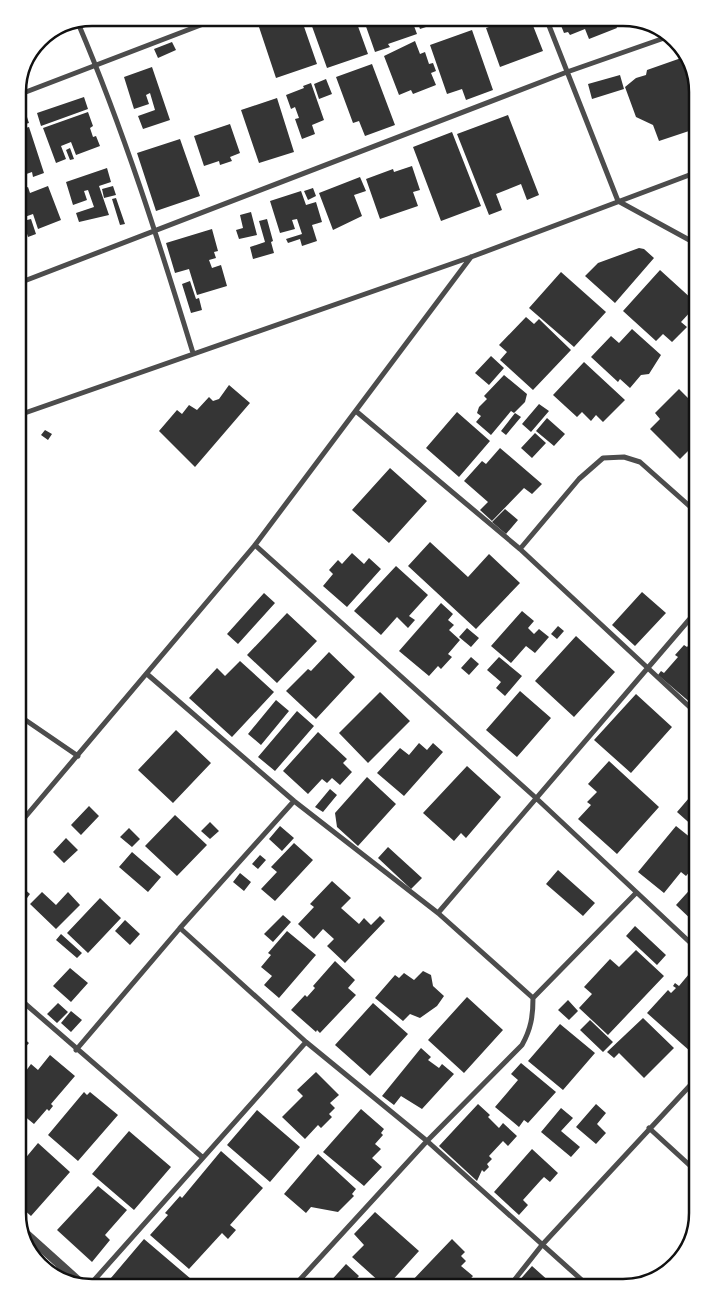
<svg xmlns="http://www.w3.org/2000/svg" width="715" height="1305" font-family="Roboto,sans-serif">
	<rect width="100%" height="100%" fill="#fff"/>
	<path fill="#353535" d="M301,18L317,64L276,78L258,24L271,19L273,26Z
		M309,18H355L368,54L327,68Z
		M363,18H411L417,34L388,44L390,47L375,52Z
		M416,18H453L420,29Z
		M514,18H530L543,51L500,67L486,28Z
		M558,18H613L617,28L589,39L585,29L570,35L568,32L564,33Z
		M472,30L493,90L466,100L462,89L447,94L430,45Z
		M415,41L420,54L425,52L429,64L433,63L436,71L431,73L436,85L413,94L411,90L399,95L384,56Z
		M172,42L176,50L158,58L154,49Z
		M684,57L692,81V130L659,141L653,125L636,117L625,87L636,78L646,75L647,70Z
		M372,64L395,125L365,136L359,121L353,123L336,77Z
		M152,67L170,120L143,129L138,116L155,110L150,93L146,95L149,104L134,109L124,77Z
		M620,75L624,89L592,99L588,84Z
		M326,79L332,94L319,99L314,84Z
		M311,83L324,120L312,125L315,134L302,139L295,119L299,118L295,107L291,109L286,95L304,88L303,86Z
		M84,97L88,109L41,126L37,113Z
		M277,98L294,152L259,163L241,110Z
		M88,112L93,126L90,128L93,137L96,136L100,146L76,155L71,142L61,146L66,159L56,163L43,128Z
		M508,115L539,195L527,200L521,184L496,194L502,210L489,215L457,134Z
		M27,117L29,123L18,126V120Z
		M230,124L240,153L230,157L232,161L220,165L219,161L204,166L194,136Z
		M29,127L44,173L33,177L32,172L18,177V137H20L18,130Z
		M452,132L481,206L441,221L413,147Z
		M180,139L200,196L156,211L137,153Z
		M70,148L74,159L70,160L66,150Z
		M412,166L420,190L413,192L418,206L380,219L366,179L393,169L394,172Z
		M107,168L111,182L99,186L109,215L79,222L76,213L94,207L88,190L84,191L87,200L73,205L66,182Z
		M360,177L366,191L354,195L362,216L333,230L319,193Z
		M48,186L61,220L38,229L33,214L19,219L21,225H18V191L28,187L30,193Z
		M113,186L116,195L104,198L102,189Z
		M313,188L316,196L308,200L304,191Z
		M301,191L306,205L316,202L322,222L312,225L317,241L302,246L300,239L288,243L286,239L302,234L297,219L292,220L295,229L280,233L270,201Z
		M116,198L125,224L120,225L112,199Z
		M251,212L257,235L239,239L236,230L243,228L240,215Z
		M31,219L36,234L28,237L23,221Z
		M267,219L273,241L271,242L274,253L253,259L250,247L265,242L259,221Z
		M212,229L218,251L214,252L216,258L209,260L212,268L221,265L227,286L197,295L189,269L175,273L166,243Z
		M639,248L644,249L654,258L615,303L585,276L598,263Z
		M660,270L693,300V309L681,322L687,327L672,342L663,334L656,341L623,311Z
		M561,272L606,312L574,347L529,308Z
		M190,281L196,299L199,298L202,310L191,313L182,284Z
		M526,317L534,324L539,319L571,350L533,390L500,360L507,352L499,345Z
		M632,329L661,355L649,374L641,375L630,388L620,379L618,382L591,357L611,336L619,343Z
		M491,356L504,368L489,385L475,373Z
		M584,362L625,400L603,422L596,415L591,421L582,412L577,417L553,395Z
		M504,375L527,394L525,402L514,413L511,411L491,435L476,422L481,416L477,413L479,407L487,399L484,396Z
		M229,385L250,403L195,467L159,431L177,410L182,414L189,405L197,410L209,397L213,401L219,399Z
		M679,389L693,403L694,445L680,459L650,429L660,419L655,413Z
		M539,404L549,411L531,432L522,424Z
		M457,412L490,441L459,477L426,448Z
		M515,413L521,417L506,435L501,431Z
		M547,418L565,434L554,446L536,431Z
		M45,430L52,434L48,440L41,435Z
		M535,433L546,443L532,458L521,448Z
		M500,448L542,484L532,494L524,488L492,521L480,510L488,502L464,481L482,461L486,464Z
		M390,468L427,501L389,543L352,510Z
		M505,509L518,520L506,534L492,522Z
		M430,542L468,577L489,554L520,583L476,629L408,566Z
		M352,553L364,564L369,558L381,569L347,607L323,586L333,574L329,570L338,560L342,564Z
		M396,566L428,595L409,616L415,620L408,628L397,617L381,635L354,611Z
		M642,592L666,613L635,646L612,625Z
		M264,593L275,603L238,644L227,634Z
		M441,603L453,614L448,620L454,625L449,630L460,640L448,654L452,657L441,669L438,666L429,676L399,651Z
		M522,611L534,621L528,628L534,634L539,629L549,637L535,653L526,646L511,663L491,646Z
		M287,613L317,641L277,683L247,655Z
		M558,626L564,631L557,639L551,634Z
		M467,628L479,638L471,647L459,637Z
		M576,636L615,672L574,717L535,681Z
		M695,639V701L692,704L658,675L661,671L664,673L678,657L675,655L684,645L687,647Z
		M329,652L355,677L316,719L286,691L308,669L311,671Z
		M471,657L479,664L469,675L461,668Z
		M499,657L522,676L505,696L496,688L501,682L487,670Z
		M240,661L274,692L232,737L189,698L217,668L225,676Z
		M520,691L551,718L517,757L486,730Z
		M380,692L410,721L368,763L339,733Z
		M636,694L672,727L631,773L594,740Z
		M276,700L289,711L261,745L248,734Z
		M297,711L314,726L275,771L258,757Z
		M176,730L211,763L173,803L138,770Z
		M318,732L347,759L343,763L352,772L340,785L332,778L327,783L322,779L308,794L283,771Z
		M419,743L427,750L433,743L443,752L404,796L377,773L400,748L409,755Z
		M609,761L659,807L617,854L578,819L591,805L587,802L597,792L588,784Z
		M467,766L501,797L466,838L461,833L454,841L423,813Z
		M367,777L396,804L358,846L337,827L335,813Z
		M330,789L337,795L323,812L315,807Z
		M695,791V828L677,812Z
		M89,806L99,816L81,835L71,825Z
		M175,815L207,845L177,876L145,846Z
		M210,822L219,831L210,839L201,831Z
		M280,826L294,838L282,851L269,839Z
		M676,826L696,842V859L689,866L692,869L686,876L681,872L664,893L638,872Z
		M129,828L140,839L132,847L120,837Z
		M66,838L78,850L64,863L53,852Z
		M294,843L313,860L275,901L261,889L277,872L271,867Z
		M388,847L422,878L411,889L378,858Z
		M132,852L161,877L148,892L119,867Z
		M260,855L266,860L258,869L252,864Z
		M558,870L595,903L583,916L546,884Z
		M240,873L251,882L244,891L233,882Z
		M332,881L351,898L341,908L359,924L364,918L371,925L380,916L385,921L345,963L327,946L334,939L323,929L314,939L298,924L314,907L310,904Z
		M696,883V924L676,905Z
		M22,887L30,894L22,905Z
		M42,892L56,905L68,892L80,905L56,929L30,904Z
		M100,898L121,918L88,953L67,933Z
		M283,915L291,922L273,942L264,934Z
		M125,920L140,934L130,945L115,931Z
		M635,926L666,955L657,965L626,936Z
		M287,931L316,955L279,998L264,985L272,976L261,967L271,955L268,953Z
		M61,934L82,953L77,958L56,940Z
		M636,950L664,976L608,1035L579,1008L592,994L584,987L610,959L619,967Z
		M335,961L355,980L348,988L356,995L320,1033L317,1030L316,1032L291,1010L305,995L307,997L315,988L313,986Z
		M70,968L88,983L71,1002L53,986Z
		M423,971L431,975L433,986L444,996L437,1006L420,1018L410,1014L403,1021L375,998L395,975L399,978L404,973L414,980Z
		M689,974L696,980L697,1047L691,1052L647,1013L668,990L671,993L676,988L673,986L675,983L679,986Z
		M467,997L503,1030L464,1073L428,1040Z
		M568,1000L578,1011L569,1020L558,1010Z
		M58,1003L68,1012L57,1023L47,1014Z
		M373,1003L408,1034L370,1076L335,1045Z
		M71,1011L82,1020L71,1032L61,1023Z
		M643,1018L674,1048L644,1078L619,1053L614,1058L607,1052Z
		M590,1020L613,1042L603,1052L580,1030Z
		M560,1024L595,1053L563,1090L528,1061Z
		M22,1037L29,1043L22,1051Z
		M421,1048L431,1057L428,1060L439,1068L442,1064L454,1074L422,1109L401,1096L394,1105L382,1096Z
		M50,1055L75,1076L51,1104L53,1106L49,1111L47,1109L34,1124L23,1115V1075L31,1064L38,1070Z
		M521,1063L556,1092L528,1123L524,1120L519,1127L495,1107L518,1080L511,1074Z
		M316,1072L339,1095L330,1103L335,1108L329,1114L332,1117L321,1128L318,1125L305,1139L282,1117L303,1096L297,1090Z
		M84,1092L87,1095L90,1092L118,1115L78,1161L48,1135Z
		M478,1104L490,1115L488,1117L499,1128L503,1123L517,1136L508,1146L503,1141L489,1156L492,1159L487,1164L489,1167L484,1172L482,1170L477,1181L439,1146Z
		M596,1104L606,1113L597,1124L606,1133L596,1144L576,1127Z
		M561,1108L573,1118L561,1131L580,1147L571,1157L541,1132Z
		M361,1109L384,1129L381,1133L383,1135L375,1144L381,1149L372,1158L382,1167L364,1186L323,1152Z
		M257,1110L300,1147L270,1182L227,1145Z
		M129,1131L171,1167L134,1210L92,1174Z
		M38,1143L70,1172L31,1216L23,1209V1161Z
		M532,1149L558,1173L550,1182L544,1177L541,1180L523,1200L528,1205L519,1215L494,1192Z
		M221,1151L263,1188L230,1225L236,1230L228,1239L222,1233L189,1269L150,1235L168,1215L165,1213L180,1196L182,1198Z
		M318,1154L356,1189L352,1194L354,1196L338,1212L311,1207L306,1213L284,1194Z
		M98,1186L127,1210L105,1235L110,1240L92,1262L57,1230Z
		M375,1212L419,1251L389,1284H382L352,1257L364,1245L354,1234Z
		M144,1239L191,1279L184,1286L107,1287L105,1285Z
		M452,1239L465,1252L461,1256L466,1261L461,1266L473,1276L466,1284H409Z
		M346,1264L359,1276L351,1285H317L323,1279L328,1284Z
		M532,1266L551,1283H517Z
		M398,1278L405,1284H393Z"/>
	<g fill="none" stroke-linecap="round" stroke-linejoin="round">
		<path stroke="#4c4c4c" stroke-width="5" d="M546,18L618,201L693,242
			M78,23C124,131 159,242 193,353
			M18,95L219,18
			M19,283L567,72L670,36
			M357,412L520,549L695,712
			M19,415L471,257L692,174
			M255,545L536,798L696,948
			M520,549L579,479L603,458L624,457L640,462L694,510
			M147,674L294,801L438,913L533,998
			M21,717L78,756
			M21,822L255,545L471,257
			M438,913L694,614
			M180,928L306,1042L427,1141L584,1282
			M22,1001L202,1157
			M76,1050L180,928L294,801
			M649,1128L697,1172
			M512,1283L542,1245L697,1078
			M295,1285L427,1141L522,1045C531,1029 533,1016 533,998L636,893
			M88,1287L306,1042"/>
		<path stroke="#4c4c4c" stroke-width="9" d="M23,1231L84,1286"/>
	</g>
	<path d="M0 0H715V1305H0ZM92 26H623A66 66 0 0 1 689 92V1213A66 66 0 0 1 623 1279H92A66 66 0 0 1 26 1213V92A66 66 0 0 1 92 26Z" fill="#fff" fill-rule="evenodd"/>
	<path fill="none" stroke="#111" stroke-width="2.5" d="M92 26H623A66 66 0 0 1 689 92V1213A66 66 0 0 1 623 1279H92A66 66 0 0 1 26 1213V92A66 66 0 0 1 92 26Z"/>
</svg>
